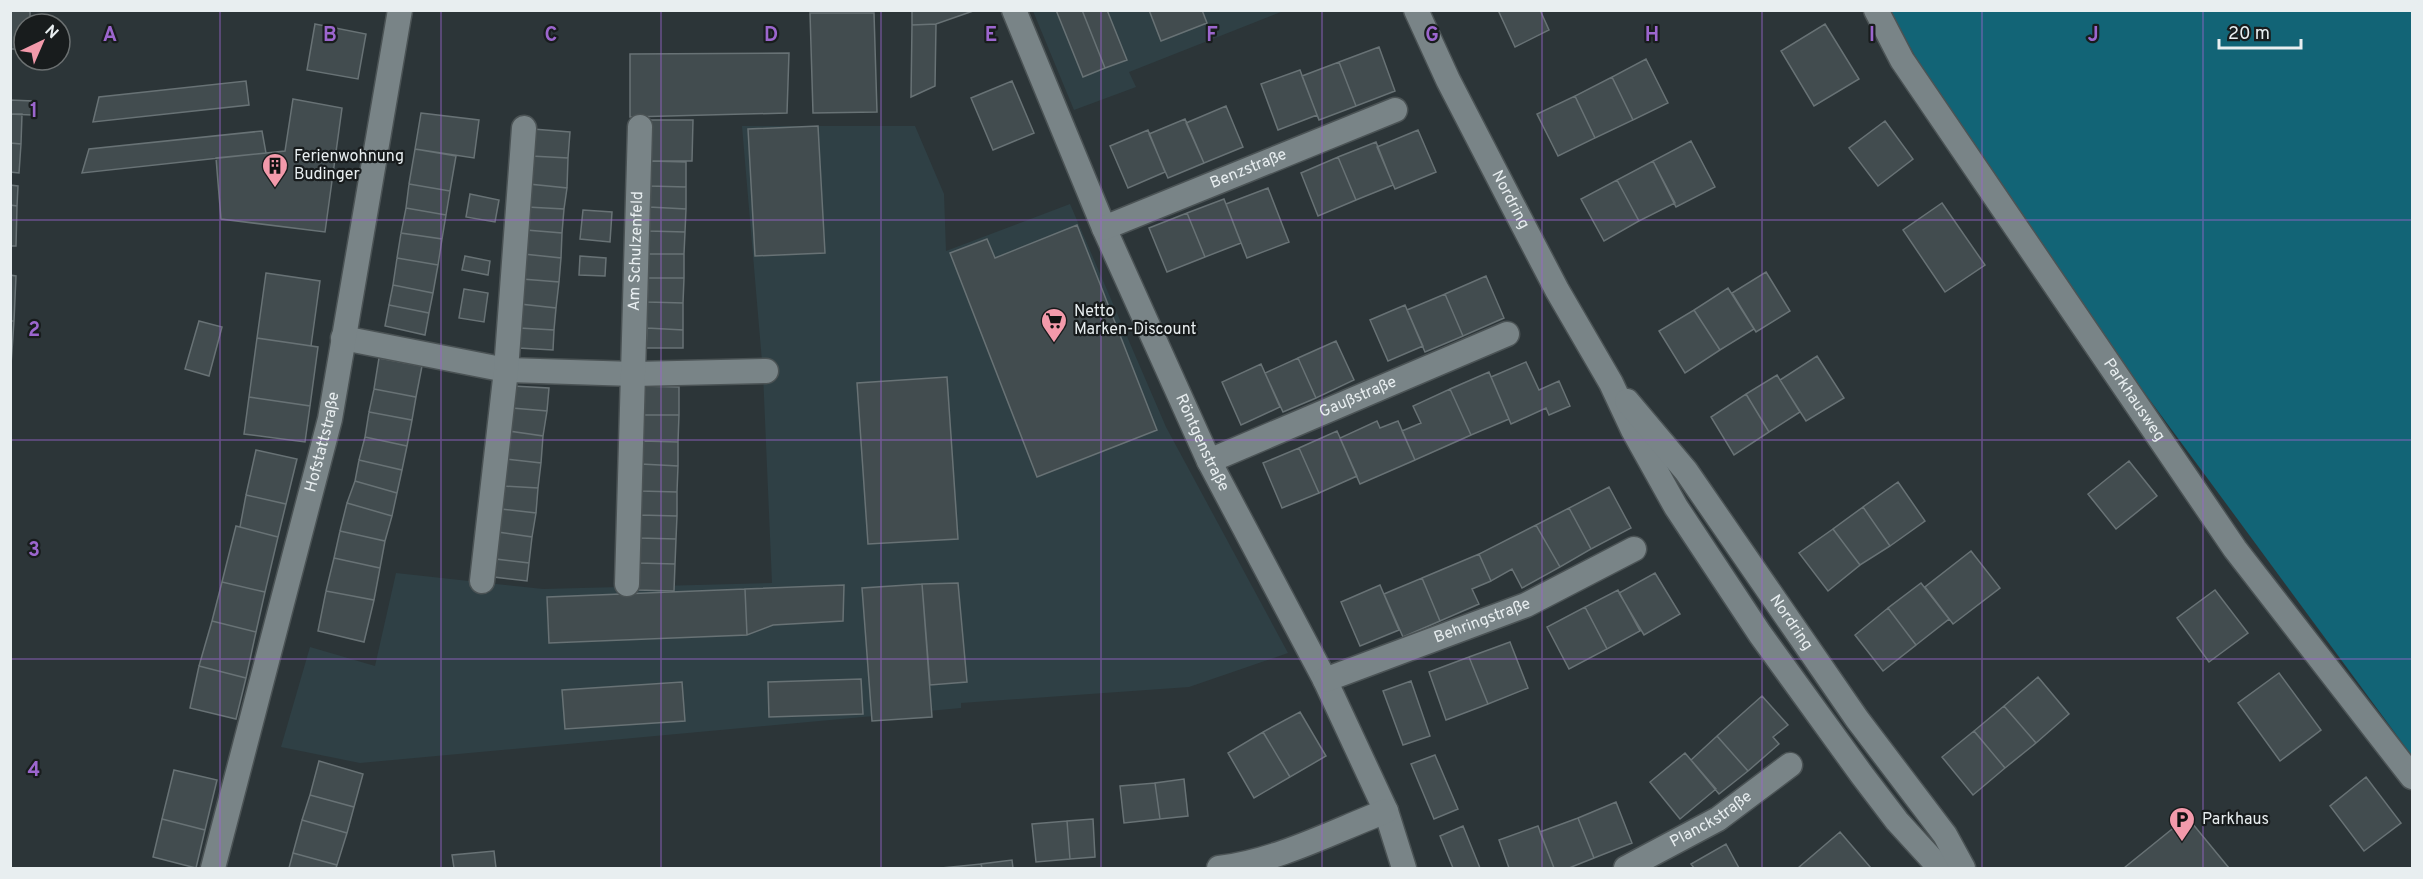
<svg xmlns="http://www.w3.org/2000/svg" width="2423" height="879" font-family="Overpass,sans-serif">
	<rect width="100%" height="100%" fill="#2c3538"/>
	<path fill="#2f4045" d="M1280,10L1281,12L1129,72L1136,87L1074,110L1033,11Z
		M742,126H915L944,194L946,251L1070,204L1166,427L1288,653L1189,687L961,703V708L360,763L281,747L310,647L375,666L396,573L543,589L772,583L763,373Z"/>
	<path fill="#126476" d="M1890,11H2412V756L1973,160Z"/>
	<path fill="#424c4f" stroke="#687275" stroke-width="1.5" d="M10,10H30V24H24V49H10Z
		M912,10H976L936,24L912,25Z
		M1056,10H1082L1105,68L1083,77Z
		M1082,10H1107L1127,60L1105,68Z
		M1149,10H1202L1207,23L1161,41Z
		M1498,10H1540L1549,30L1515,47Z
		M810,13H874L877,112L813,113Z
		M315,24L366,34L358,79L307,70Z
		M936,24L935,86L911,97L912,25Z
		M1825,24L1859,79L1814,106L1781,51Z
		M1379,47L1395,91L1356,106L1339,62Z
		M789,53L787,113L630,117V54Z
		M1646,59L1668,103L1633,120L1612,77Z
		M1339,62L1356,106L1319,120L1302,76Z
		M1300,70L1317,115L1278,130L1261,84Z
		M1612,77L1633,120L1595,138L1575,96Z
		M246,81L249,105L93,122L99,97Z
		M1012,81L1034,133L993,150L971,98Z
		M1575,96L1595,138L1558,156L1537,114Z
		M293,99L342,108L325,232L221,219L216,158L285,151Z
		M10,100L33,101L32,115L10,114Z
		M1226,106L1243,147L1204,163L1186,123Z
		M421,113L479,120L474,158L415,149Z
		M10,114H22L21,144L10,143Z
		M1185,119L1204,163L1168,178L1149,134Z
		M651,120H693L692,161H650Z
		M1885,121L1913,159L1878,186L1849,148Z
		M818,126L825,253L755,256L748,129Z
		M533,129L570,132L568,158L531,156Z
		M1148,130L1165,172L1128,188L1110,146Z
		M1418,130L1436,172L1395,189L1377,147Z
		M262,131L266,153L82,173L89,149Z
		M1691,141L1715,187L1676,207L1653,161Z
		M1376,142L1393,185L1356,200L1338,157Z
		M10,143L21,144L19,173L10,172Z
		M415,149L456,156L450,191L409,184Z
		M531,156L568,158L567,188L529,184Z
		M1338,157L1356,200L1318,216L1301,173Z
		M650,161L686,162V187L649,186Z
		M1653,161L1675,203L1639,221L1617,180Z
		M1617,180L1639,221L1604,241L1581,199Z
		M409,184L450,191L446,215L406,208Z
		M529,184L567,188L564,209L527,207Z
		M10,185L18,186L17,206L10,205Z
		M649,186L686,187V209L649,207Z
		M1268,188L1289,242L1247,258L1226,204Z
		M470,194L499,200L495,222L466,217Z
		M1224,199L1241,243L1205,257L1187,213Z
		M1942,203L1985,265L1945,292L1903,230Z
		M10,205L17,206L16,246H10Z
		M527,207L564,209L562,233L526,230Z
		M649,207L686,209L685,232L648,231Z
		M406,208L446,215L442,239L401,233Z
		M583,210L612,212L610,242L580,239Z
		M1187,213L1205,257L1167,272L1149,228Z
		M1077,225L1157,430L1037,477L950,253L987,239L995,258Z
		M526,230L562,233L561,258L524,254Z
		M648,231L685,232L684,254H648Z
		M401,233L442,239L438,265L397,258Z
		M524,254L561,258L559,282L522,279Z
		M648,254H684V278H648Z
		M465,256L490,261L488,275L462,270Z
		M580,256L606,258L605,276L579,275Z
		M397,258L438,265L433,293L393,285Z
		M1766,272L1790,311L1756,332L1732,293Z
		M266,273L320,281L311,346L257,338Z
		M10,275L16,276L14,321H10Z
		M1486,276L1504,318L1463,336L1445,294Z
		M648,278H684L683,303L647,302Z
		M522,279L559,282L556,308L520,304Z
		M393,285L433,293L429,313L389,305Z
		M1728,288L1754,329L1720,350L1694,310Z
		M464,289L488,293L484,322L459,318Z
		M1445,294L1463,336L1425,352L1407,310Z
		M647,302L683,303V330L647,328Z
		M520,304L556,308L554,330L519,328Z
		M389,305L429,313L425,335L385,326Z
		M1405,305L1423,346L1388,361L1370,320Z
		M1694,310L1720,350L1685,373L1659,331Z
		M10,321H14L11,365H10Z
		M199,321L222,327L209,376L185,369Z
		M519,328L554,330L553,350L518,348Z
		M647,328L683,330V348H646Z
		M257,338L318,347L310,406L249,397Z
		M1336,341L1354,380L1316,398L1298,358Z
		M1817,356L1844,398L1806,421L1780,380Z
		M379,358L422,366L416,397L374,389Z
		M1298,358L1316,398L1283,412L1265,373Z
		M1526,362L1539,390L1559,381L1570,406L1549,415L1546,408L1511,424L1491,377Z
		M1261,364L1280,407L1241,425L1222,382Z
		M1489,372L1509,419L1471,435L1450,389Z
		M1777,375L1800,412L1769,432L1746,394Z
		M947,377L958,539L868,544L857,383Z
		M513,386L549,388L547,411L512,408Z
		M642,386L679,387V415H642Z
		M374,389L416,397L412,420L369,412Z
		M1450,389L1471,435L1415,460L1402,431L1421,423L1413,406Z
		M1746,394L1769,432L1734,455L1711,417Z
		M249,397L310,406L305,442L244,434Z
		M512,408L547,411L543,436L509,431Z
		M369,412L412,420L407,446L365,437Z
		M642,415H679L678,442L642,441Z
		M1377,421L1380,428L1398,421L1415,460L1360,484L1340,438Z
		M509,431L543,436L541,463L505,459Z
		M1337,431L1357,476L1319,493L1299,448Z
		M365,437L407,446L402,470L359,460Z
		M642,441L678,442V466L641,464Z
		M1299,448L1319,493L1282,508L1263,463Z
		M256,450L297,459L286,504L246,495Z
		M505,459L541,463L538,488L503,486Z
		M359,460L402,470L397,493L355,481Z
		M2129,461L2157,496L2116,529L2088,494Z
		M641,464L678,466L677,492L640,491Z
		M355,481L397,493L392,516L347,503Z
		M1898,482L1925,521L1890,546L1863,507Z
		M503,486L538,488L536,513L501,509Z
		M1609,487L1631,528L1591,549L1569,508Z
		M640,491L677,492V516L640,515Z
		M246,495L286,504L278,537L240,527Z
		M347,503L392,516L385,541L340,531Z
		M1863,507L1890,546L1860,565L1833,529Z
		M1569,508L1591,549L1560,567L1536,525Z
		M501,509L536,513L532,537L498,532Z
		M640,515L677,516L676,539L639,538Z
		M1536,525L1560,567L1522,588L1512,569L1491,581L1479,554Z
		M236,526L278,537L265,592L222,582Z
		M1833,529L1860,565L1828,591L1799,553Z
		M340,531L385,541L380,568L334,558Z
		M498,532L532,537L529,563L496,559Z
		M639,538L676,539L675,564L638,563Z
		M1971,551L2000,588L1953,624L1925,587Z
		M1479,554L1491,581L1472,589L1479,604L1440,621L1422,578Z
		M334,558L380,568L374,600L326,591Z
		M496,559L529,563L527,581L494,577Z
		M638,563L675,564L674,591L637,590Z
		M1655,573L1680,614L1644,635L1619,593Z
		M1422,578L1440,621L1403,637L1384,594Z
		M222,582L265,592L256,632L212,621Z
		M958,583L967,682L930,685L922,584Z
		M1921,583L1949,619L1916,645L1888,608Z
		M922,584L932,717L872,721L862,588Z
		M844,585L843,621L773,625L747,635L745,589Z
		M1380,585L1399,630L1360,646L1341,602Z
		M745,589L747,635L549,643L547,597Z
		M1618,590L1640,631L1607,649L1585,607Z
		M2215,590L2248,633L2209,662L2177,618Z
		M326,591L374,600L364,642L318,631Z
		M1585,607L1607,649L1569,669L1547,627Z
		M1888,608L1916,645L1883,671L1855,635Z
		M212,621L256,632L246,678L199,666Z
		M1510,642L1528,688L1488,704L1469,657Z
		M1469,657L1488,704L1446,720L1429,672Z
		M199,666L246,678L236,719L190,708Z
		M2279,673L2321,730L2280,761L2238,703Z
		M2038,677L2069,714L2036,743L2004,706Z
		M861,679L863,714L769,717L768,682Z
		M1411,681L1430,736L1403,745L1383,691Z
		M682,682L685,721L565,729L562,690Z
		M1762,696L1788,725L1773,737L1779,744L1748,771L1717,736Z
		M2004,706L2036,743L2005,768L1974,731Z
		M1300,712L1326,756L1290,777L1263,732Z
		M1974,731L2005,768L1973,795L1942,757Z
		M1263,732L1290,777L1254,798L1228,753Z
		M1717,736L1748,771L1719,794L1691,760Z
		M1685,753L1716,789L1680,819L1650,782Z
		M1435,755L1458,809L1434,819L1411,764Z
		M319,761L363,774L354,807L310,795Z
		M174,770L217,780L205,830L162,819Z
		M2366,777L2401,823L2364,851L2330,806Z
		M1184,779L1188,816L1160,819L1155,783Z
		M1155,783L1160,819L1124,823L1120,786Z
		M310,795L354,807L347,833L302,820Z
		M1616,802L1632,843L1594,858L1578,818Z
		M2187,817L2229,868H2124Z
		M1578,818L1594,858L1569,868H1554L1540,832Z
		M162,819L205,830L196,868L153,857Z
		M1093,819L1095,857L1070,859L1067,821Z
		M302,820L347,833L337,865L293,853Z
		M1067,821L1070,859L1036,862L1032,824Z
		M1463,826L1480,868H1453L1440,836Z
		M1538,826L1554,868H1509L1499,840Z
		M1840,832L1871,868H1798Z
		M1726,844L1739,868H1694L1691,864Z
		M494,851L496,868H454L452,855Z
		M293,853L337,865L336,868H289Z
		M1012,860L1013,868H982L981,864Z
		M981,864L982,868H941Z"/>
	<g fill="none" stroke-linecap="round" stroke-linejoin="round">
		<defs>
			<g id="minor">
				<path id="s1" d="M1014,10L1104,228L1209,461L1325,680L1386,811L1404,868"/>
				<path id="s2" d="M1416,10L1448,80L1509,198L1557,290L1611,383L1633,430L1676,507L1760,634L1862,775L1897,821L1940,868"/>
				<path id="s3" d="M1876,10L1902,60L2235,549L2412,777"/>
				<path id="s4" d="M1104,228L1395,110"/>
				<path d="M343,338L506,370L634,374L766,371"/>
				<path id="s5" d="M1627,401L1686,471L1857,719L1945,835L1963,868"/>
				<path id="s6" d="M1209,461L1507,334"/>
				<path d="M482,581L506,370L524,128"/>
				<path id="s7" d="M627,584L640,127"/>
				<path id="s8" d="M1325,680L1526,605L1634,549"/>
				<path id="s9" d="M213,868L330,419L400,10"/>
				<path d="M1219,868C1277,861 1332,832 1386,811"/>
				<path id="s10" d="M1626,868L1718,819L1790,765"/>
			</g>
		</defs>
		<use href="#minor" stroke="#4b5355" stroke-width="27"/>
		<use href="#minor" stroke="#798487" stroke-width="24"/>
	</g>
	<path fill="none" stroke="#9c66ce" stroke-width="1.5" stroke-opacity="0.55" d="M220,10V868M441,10V868M661,10V868M881,10V868M1101,10V868M1322,10V868M1542,10V868M1762,10V868M1982,10V868M2203,10V868M10,220H2412M10,440H2412M10,659H2412"/>
	<defs>
		<symbol id="building-pin" viewBox="-11 -11 22 30"><path d="M0 17L-7.5 6A9.5 9.5 0 1 1 7.5 6Z" fill="#f39aab" stroke="#181c1d"/><path d="M-4-6H4V6H1V3H-1V6H-4ZM-2.5-4.3h1.7v1.8h-1.7ZM.8-4.3h1.7v1.8H.8ZM-2.5-1h1.7V.8h-1.7ZM.8-1h1.7V.8H.8Z" fill="#111"/></symbol>
		<symbol id="supermarket-pin" viewBox="-11 -11 22 30"><path d="M0 17L-7.5 6A9.5 9.5 0 1 1 7.5 6Z" fill="#f39aab" stroke="#181c1d"/><path d="M-6-5.5h2.5l.6 2H6L4.5 2H-2.5L-4.4-4H-6ZM-1.5 3.2a1.3 1.3 0 1 0 .1 0ZM3 3.2a1.3 1.3 0 1 0 .1 0Z" fill="#111"/></symbol>
		<symbol id="parking-pin" viewBox="-11 -11 22 30"><path d="M0 17L-7.5 6A9.5 9.5 0 1 1 7.5 6Z" fill="#f39aab" stroke="#181c1d"/><path d="M-3.5-5.5H1a3.5 3.5 0 0 1 0 7H-1V5.5H-3.5ZM-1-3.4V-.6H.8a1.4 1.4 0 0 0 0-2.8Z" fill="#111"/></symbol>
	</defs>
	<g fill-rule="evenodd">
		<use href="#building-pin" x="260" y="151" width="30" height="40"/>
		<use href="#supermarket-pin" x="1039" y="306" width="30" height="40"/>
		<use href="#parking-pin" x="2167" y="805" width="30" height="40"/>
	</g>
	<g text-anchor="middle" dominant-baseline="central" stroke-width="4.5" stroke-linejoin="round" paint-order="stroke">
		<g font-size="16" fill="#e8eef0" stroke="#181c1d" text-anchor="start">
			<text x="294" y="157">Ferienwohnung<tspan x="294" dy="18">Budinger</tspan></text>
			<text x="1074" y="312">Netto<tspan x="1074" dy="18">Marken-Discount</tspan></text>
			<text x="2202" y="820">Parkhaus</text>
		</g>
		<g font-size="16" fill="#e8eef0" stroke="#181c1d">
			<text stroke="none"><textPath href="#s4" startOffset="156">Benzstraße</textPath></text>
			<text stroke="none"><textPath href="#s2" startOffset="212">Nordring</textPath></text>
			<text stroke="none"><textPath href="#s7" startOffset="333">Am Schulzenfeld</textPath></text>
			<text stroke="none"><textPath href="#s6" startOffset="162">Gaußstraße</textPath></text>
			<text stroke="none"><textPath href="#s3" startOffset="468">Parkhausweg</textPath></text>
			<text stroke="none"><textPath href="#s9" startOffset="440">Hofstattstraße</textPath></text>
			<text stroke="none"><textPath href="#s1" startOffset="472">Röntgenstraße</textPath></text>
			<text stroke="none"><textPath href="#s8" startOffset="168">Behringstraße</textPath></text>
			<text stroke="none"><textPath href="#s5" startOffset="276">Nordring</textPath></text>
			<text stroke="none"><textPath href="#s10" startOffset="98">Planckstraße</textPath></text>
		</g>
	</g>
	<g font-size="20" text-anchor="middle" font-weight="bold" fill="#9c66ce" stroke="#181c1d" stroke-width="4.5" stroke-linejoin="round" paint-order="stroke">
		<text x="110" y="41">A</text>
		<text x="330" y="41">B</text>
		<text x="551" y="41">C</text>
		<text x="771" y="41">D</text>
		<text x="991" y="41">E</text>
		<text x="1212" y="41">F</text>
		<text x="1432" y="41">G</text>
		<text x="1652" y="41">H</text>
		<text x="1872" y="41">I</text>
		<text x="2093" y="41">J</text>
		<text x="34" y="117">1</text>
		<text x="34" y="336">2</text>
		<text x="34" y="556">3</text>
		<text x="34" y="776">4</text>
	</g>
	<rect width="2423" height="879" fill="none" stroke="#e8eef0" stroke-width="24"/>
	<g transform="translate(42 42) rotate(44)"><circle r="28" fill="#181c1d" stroke="#6b7071" stroke-width="1.5"/>
	<path d="M0-4.5L10 22L0 15L-10 22Z" fill="#f39aab"/>
	<text y="-9" font-size="16" font-weight="bold" text-anchor="middle" fill="#e8eef0">N</text>
	</g>
	<path d="M2219 39v9h82v-9" fill="none" stroke="#e8eef0" stroke-width="3"/>
	<text x="2228" y="39" font-size="18" fill="#e8eef0" stroke="#181c1d" stroke-width="4.5" paint-order="stroke">20 m</text>
</svg>
